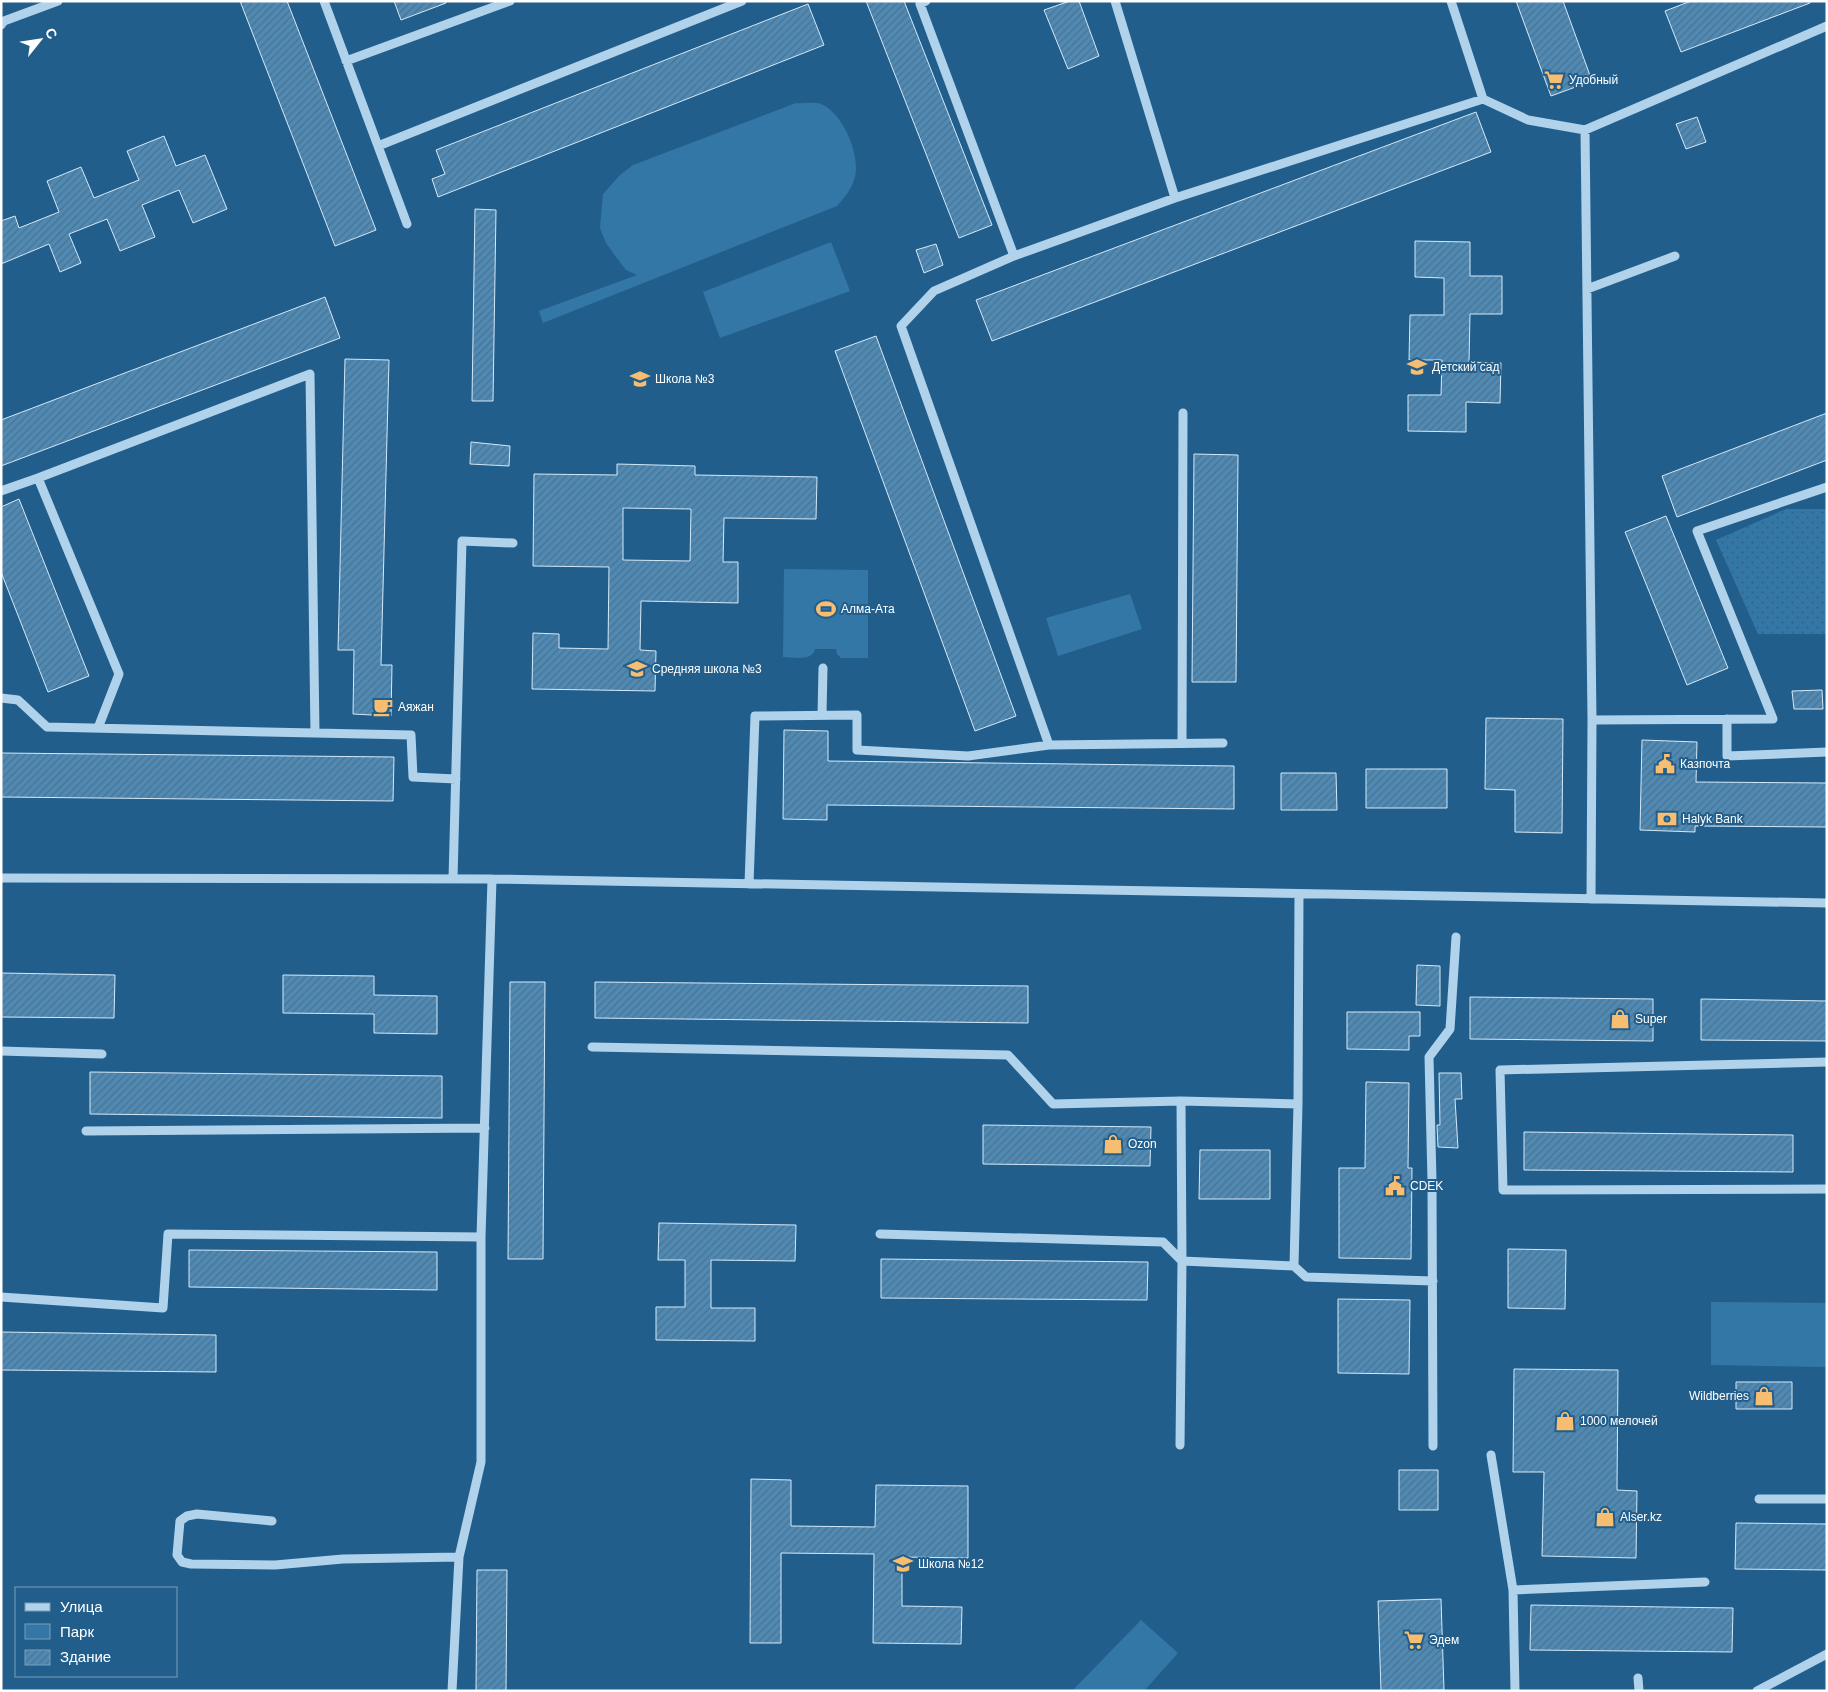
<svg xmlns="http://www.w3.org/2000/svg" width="1828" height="1692" font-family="Helvetica,sans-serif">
	<defs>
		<pattern id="green-dots" width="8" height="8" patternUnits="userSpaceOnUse" patternTransform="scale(1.25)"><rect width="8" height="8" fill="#3377a7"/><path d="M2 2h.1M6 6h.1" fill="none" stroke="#415f75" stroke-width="1.8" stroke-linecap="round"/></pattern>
		<pattern id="building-hatch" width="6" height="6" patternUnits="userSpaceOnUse" patternTransform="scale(1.25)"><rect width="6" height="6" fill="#4f8ab5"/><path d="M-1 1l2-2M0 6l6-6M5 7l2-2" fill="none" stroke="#4e718b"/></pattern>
	</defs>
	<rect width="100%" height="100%" fill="#225e8b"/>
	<path fill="url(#green-dots)" d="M1786,509H1827V634H1758L1716,540Z"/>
	<path fill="#3377a7" d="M796,103C804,104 816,101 823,105C844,115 862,158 854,180C851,190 844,198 837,206L543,323L539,311L637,275L626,270L616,257L606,243L600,228L603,194L620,175L633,165Z
		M831,242L850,291L720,338L703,292Z
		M784,569L868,570V658H841L837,654L836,649H815C812,662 794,657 783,657Z
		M1130,594L1142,629L1058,656L1046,618Z
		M1711,1302L1827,1303V1367L1711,1365Z
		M1141,1620L1178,1653L1144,1691H1072Z"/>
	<path fill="url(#building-hatch)" stroke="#d4e9f8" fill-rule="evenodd" d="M240,1H287L376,230L335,246Z
		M394,1H446V3L401,20Z
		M866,1H904L992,225L959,238Z
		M1070,1H1079L1099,56L1068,69L1044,10Z
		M1516,1H1563L1592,81L1551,96Z
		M1691,1H1810V3L1681,52L1665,11Z
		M808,4L824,45L438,197L432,179L445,174L436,150Z
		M1476,112L1491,152L992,341L976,300Z
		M1697,117L1706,142L1686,149L1676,124Z
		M164,136L176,166L205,155L227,209L193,223L179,190L142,205L155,237L120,251L107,219L69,234L81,263L60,272L49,244L1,264V221L15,216L19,228L59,212L47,181L81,167L94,198L139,180L127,151Z
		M475,209L496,210L493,401H472Z
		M1415,241L1470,242V276H1502V314H1470L1469,362L1501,363L1500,403L1466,402V432L1408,431V395H1441L1442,360H1409L1410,315H1444V278L1415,277Z
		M936,244L943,265L924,273L916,250Z
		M325,297L340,338L1,466V420Z
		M876,336L1016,716L975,731L835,351Z
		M345,359L389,360L381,665H392L391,716L353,714L354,650H338Z
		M1827,413V460L1677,517L1662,476Z
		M471,442L510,446L509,466L470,464Z
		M1194,454L1238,455L1236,682H1192Z
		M617,464L695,466V475L817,477L816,519L724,518L723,562H738V603L641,601L640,650L656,651L655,691L532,689L533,633L559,634V648L608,649L609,567L533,566L534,474L617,475ZM623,508L691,509L690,561L623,560Z
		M19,499L89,676L48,692L1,572V507Z
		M1666,516L1728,668L1687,685L1625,532Z
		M1822,690L1823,709H1794L1792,691Z
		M1486,718L1563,719L1562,833L1515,832V790L1485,789Z
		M784,730L828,731V761L1234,766V809L827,805V820L783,819Z
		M1642,740L1697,742L1696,782L1827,783V827L1695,826V832L1640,830Z
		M1,753L394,757L393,801L1,797Z
		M1366,769H1447V808H1366Z
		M1281,773H1336L1337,810H1281Z
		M1417,965L1440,966V1006L1416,1005Z
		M1,973L115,975L114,1018L1,1017Z
		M283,975L374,976V995L437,996V1034L374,1033V1014L283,1013Z
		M510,982H545L543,1259H508Z
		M595,982L1028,986V1023L595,1018Z
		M1470,997L1653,999V1041L1470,1039Z
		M1701,999L1827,1001V1041L1701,1040Z
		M1347,1012H1420V1036H1409V1050L1347,1049Z
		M90,1072L442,1076V1118L90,1114Z
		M1439,1073H1461L1462,1099H1455L1458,1148L1438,1147L1437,1125H1440Z
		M1366,1082L1409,1083L1408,1168H1412L1411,1259L1339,1258V1168H1365Z
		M983,1125L1151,1127L1150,1166L983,1164Z
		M1524,1132L1793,1135V1172L1524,1170Z
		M1200,1150H1270V1199H1199Z
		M659,1223L796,1225L795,1261L711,1260V1308H755V1341L656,1340V1307H685V1260H658Z
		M1508,1249L1566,1250L1565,1309L1508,1308Z
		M189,1250L437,1252V1290L189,1287Z
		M881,1259L1148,1262L1147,1300L881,1298Z
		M1338,1299L1410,1300L1409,1374L1338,1373Z
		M1,1332L216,1335V1372L1,1370Z
		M1514,1369L1618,1370L1617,1490L1637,1491L1636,1558L1542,1556L1544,1472H1513Z
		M1736,1382H1792V1409H1736Z
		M1399,1470H1438V1510H1399Z
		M751,1479L791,1480V1526L875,1527L876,1485L968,1486V1558L902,1557V1606L962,1607L961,1644L873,1643L874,1554L781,1553V1643H750Z
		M1736,1523L1827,1524V1570L1735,1569Z
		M477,1570H507L506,1691H476Z
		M1441,1599L1444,1690L1381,1691L1378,1601Z
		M1531,1605L1733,1608L1732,1652L1530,1650Z"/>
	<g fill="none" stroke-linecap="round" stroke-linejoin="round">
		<path stroke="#b0d2eb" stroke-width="9" d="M324,1L407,224
			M926,1L920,4L1014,256
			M1115,1L1175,198
			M1451,1L1483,99
			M1,25L4,21L58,1
			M346,61L510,1
			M1585,130L1592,720L1591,899
			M378,146L742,1
			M1587,289L1675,256
			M1,491L38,478L119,674L98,728
			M1,698L18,700L47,727L315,733L310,374L38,478
			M822,715L823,668
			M1727,719V756L1827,752
			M1592,720L1773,719L1697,531L1827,487
			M315,733L411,735L413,777L456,779
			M1182,743L1183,413
			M1049,745L1223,743
			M1,878L492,879L1827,903
			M453,879L462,541L513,543
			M749,884L755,716L857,715V750L968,756L1049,745L901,326L934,291L1014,256L1175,198L1483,99L1528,120L1585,130L1827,26
			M592,1047L1008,1055L1053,1104L1181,1101L1298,1104L1299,894
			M1,1051L102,1054
			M1827,1062L1500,1070L1503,1190L1827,1189
			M86,1131L485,1128
			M880,1234L1163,1242L1182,1261L1294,1266L1298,1104
			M1294,1266L1306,1277L1433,1281
			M1,1297L163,1308L168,1234L481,1237
			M1180,1445L1182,1261L1181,1101
			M1433,1446L1432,1181L1429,1057L1450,1029L1456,937
			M1491,1455L1513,1590L1515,1691
			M1759,1499H1827
			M272,1521L197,1514L187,1516L180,1521L177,1555L182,1562L191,1564L275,1565L343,1559L459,1557
			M1513,1590L1705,1582
			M1638,1678L1639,1691
			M452,1691L459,1557L481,1462V1237L492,879
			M1757,1691L1827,1654"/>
	</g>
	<defs>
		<symbol id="supermarket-bare" viewBox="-9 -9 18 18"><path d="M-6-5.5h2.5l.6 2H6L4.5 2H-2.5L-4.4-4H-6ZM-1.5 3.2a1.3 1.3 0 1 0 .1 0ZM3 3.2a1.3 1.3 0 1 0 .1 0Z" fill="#f7be72" stroke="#225e8b" stroke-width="2.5" paint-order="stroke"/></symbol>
		<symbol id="school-bare" viewBox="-9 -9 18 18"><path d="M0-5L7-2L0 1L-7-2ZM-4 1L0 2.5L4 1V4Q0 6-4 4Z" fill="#f7be72" stroke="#225e8b" stroke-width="2.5" paint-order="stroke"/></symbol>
		<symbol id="stadium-bare" viewBox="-9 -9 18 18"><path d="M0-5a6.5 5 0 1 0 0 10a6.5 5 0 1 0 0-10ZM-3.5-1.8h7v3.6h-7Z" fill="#f7be72" stroke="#225e8b" stroke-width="2.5" paint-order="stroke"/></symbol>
		<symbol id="cafe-bare" viewBox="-9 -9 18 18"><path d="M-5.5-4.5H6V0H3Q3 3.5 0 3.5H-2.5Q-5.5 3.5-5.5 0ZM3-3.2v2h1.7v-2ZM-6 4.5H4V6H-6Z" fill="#f7be72" stroke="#225e8b" stroke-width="2.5" paint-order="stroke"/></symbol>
		<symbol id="civic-bare" viewBox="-9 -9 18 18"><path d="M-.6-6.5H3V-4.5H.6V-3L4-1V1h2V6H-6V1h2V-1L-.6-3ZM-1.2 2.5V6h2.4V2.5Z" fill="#f7be72" stroke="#225e8b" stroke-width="2.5" paint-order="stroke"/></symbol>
		<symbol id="bank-bare" viewBox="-9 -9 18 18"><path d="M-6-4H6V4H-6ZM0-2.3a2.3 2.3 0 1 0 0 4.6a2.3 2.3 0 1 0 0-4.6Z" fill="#f7be72" stroke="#225e8b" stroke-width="2.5" paint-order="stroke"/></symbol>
		<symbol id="shop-bare" viewBox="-9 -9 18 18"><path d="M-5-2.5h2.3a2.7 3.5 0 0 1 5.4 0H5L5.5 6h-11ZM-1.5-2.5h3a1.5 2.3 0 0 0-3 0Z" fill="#f7be72" stroke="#225e8b" stroke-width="2.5" paint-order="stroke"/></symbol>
	</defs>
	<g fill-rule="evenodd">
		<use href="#supermarket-bare" x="1540" y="66" width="28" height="28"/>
		<use href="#school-bare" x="1403" y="353" width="28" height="28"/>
		<use href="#school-bare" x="626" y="365" width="28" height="28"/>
		<use href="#stadium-bare" x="812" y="595" width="28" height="28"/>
		<use href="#school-bare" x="623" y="655" width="28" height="28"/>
		<use href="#cafe-bare" x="369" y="693" width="28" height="28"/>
		<use href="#civic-bare" x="1651" y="750" width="28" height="28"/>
		<use href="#bank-bare" x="1653" y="805" width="28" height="28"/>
		<use href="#shop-bare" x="1606" y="1005" width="28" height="28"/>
		<use href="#shop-bare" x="1099" y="1130" width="28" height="28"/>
		<use href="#civic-bare" x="1381" y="1172" width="28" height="28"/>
		<use href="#shop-bare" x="1750" y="1382" width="28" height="28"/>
		<use href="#shop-bare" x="1551" y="1407" width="28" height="28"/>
		<use href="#shop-bare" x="1591" y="1503" width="28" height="28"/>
		<use href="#school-bare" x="889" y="1550" width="28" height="28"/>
		<use href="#supermarket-bare" x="1400" y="1626" width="28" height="28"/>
	</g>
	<g text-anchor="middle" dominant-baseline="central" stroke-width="4" stroke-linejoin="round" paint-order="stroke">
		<g font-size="12" fill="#fff" stroke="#225e8b" text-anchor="start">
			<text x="1569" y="80">Удобный</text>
			<text x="1432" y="367">Детский сад</text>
			<text x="655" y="379">Школа №3</text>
			<text x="841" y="609">Алма-Ата</text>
			<text x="652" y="669">Средняя школа №3</text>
			<text x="398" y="707">Аяжан</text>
			<text x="1680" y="764">Казпочта</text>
			<text x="1682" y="819">Halyk Bank</text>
			<text x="1635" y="1019">Super</text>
			<text x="1128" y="1144">Ozon</text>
			<text x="1410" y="1186">CDEK</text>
			<text x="1749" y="1396" text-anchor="end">Wildberries</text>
			<text x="1580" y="1421">1000 мелочей</text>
			<text x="1620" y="1517">Alser.kz</text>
			<text x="918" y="1564">Школа №12</text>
			<text x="1429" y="1640">Эдем</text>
		</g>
	</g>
	<rect width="1828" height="1692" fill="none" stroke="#ffffff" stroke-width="5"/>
	<rect x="15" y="1587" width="162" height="90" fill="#225e8b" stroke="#7a9eb9"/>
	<rect x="25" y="1603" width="25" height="8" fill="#b0d2eb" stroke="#7a9eb9"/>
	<text x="60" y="1612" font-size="15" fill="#ffffff">Улица</text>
	<rect x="25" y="1624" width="25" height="15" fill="#3377a7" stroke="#7a9eb9"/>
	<text x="60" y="1637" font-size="15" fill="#ffffff">Парк</text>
	<rect x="25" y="1650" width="25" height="15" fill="url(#building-hatch)" stroke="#7a9eb9"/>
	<text x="60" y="1662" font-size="15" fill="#ffffff">Здание</text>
	<g transform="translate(40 40) rotate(60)" stroke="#225e8b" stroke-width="4" paint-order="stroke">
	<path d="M0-4L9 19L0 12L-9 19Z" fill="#ffffff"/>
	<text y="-8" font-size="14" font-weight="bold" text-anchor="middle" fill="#ffffff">С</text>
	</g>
</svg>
